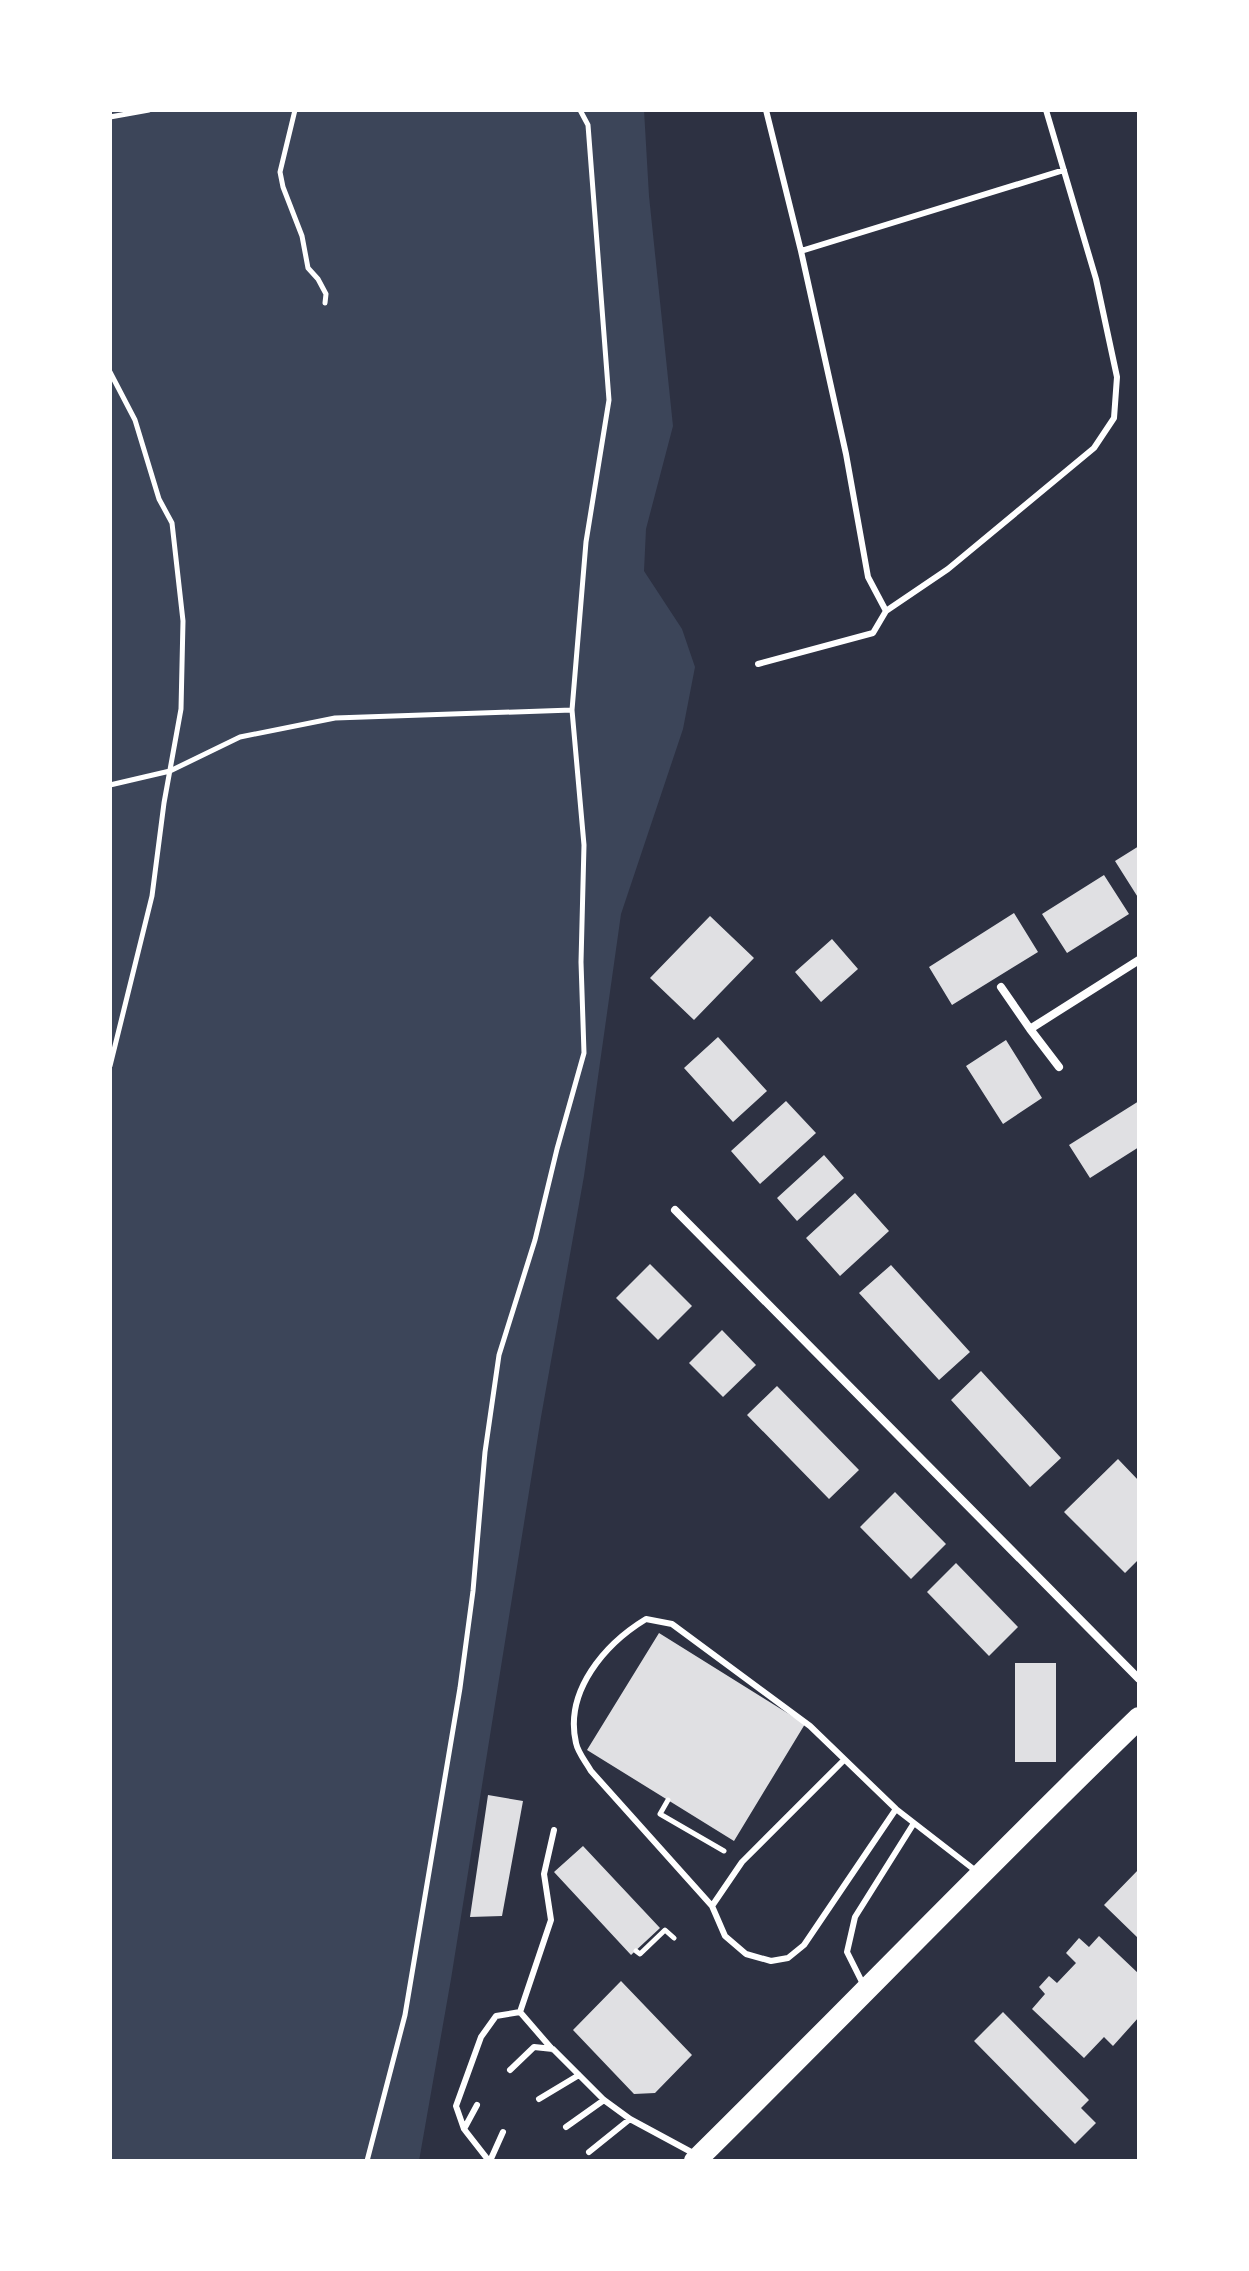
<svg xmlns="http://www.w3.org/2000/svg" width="1249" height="2271" font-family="'Archivo Narrow',sans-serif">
	<rect width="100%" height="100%" fill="#2d3142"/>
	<path fill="#3c4559" d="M110,110H644L649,196L673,426L646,529L644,571L682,629L695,667L683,729L621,914L584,1176L541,1417L451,1979L419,2161H110Z"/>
	<path fill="#e0e0e3" d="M1139,846V899L1115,861Z
		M1104,875L1129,914L1067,953L1042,914Z
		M1014,913L1038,952L952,1005L929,967Z
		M710,916L754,958L694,1020L650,978Z
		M832,939L858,969L821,1002L795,972Z
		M718,1037L767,1091L733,1122L684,1068Z
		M1006,1040L1042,1098L1003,1124L966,1066Z
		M786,1101L816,1133L760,1184L731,1151Z
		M1139,1101V1147L1090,1178L1069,1145Z
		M824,1155L844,1178L797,1221L777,1198Z
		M855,1193L889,1231L840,1276L806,1238Z
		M650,1264L692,1306L658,1340L616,1298Z
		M891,1265L970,1352L939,1380L859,1293Z
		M722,1330L756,1365L723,1397L689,1363Z
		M981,1371L1061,1458L1030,1487L951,1400Z
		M777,1386L859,1470L829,1499L747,1415Z
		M1118,1459L1139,1481V1559L1125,1573L1064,1512Z
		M895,1492L946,1544L911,1579L860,1527Z
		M956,1563L1018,1627L989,1656L927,1592Z
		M659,1633L805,1724L734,1841L587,1750Z
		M1015,1663H1056V1762H1015Z
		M488,1795L523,1801L502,1916L470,1917Z
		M583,1846L660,1928L631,1955L554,1872Z
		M1139,1869V1939L1104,1905Z
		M1099,1936L1139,1974V2017L1113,2046L1104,2037L1084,2058L1032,2009L1045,1994L1039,1987L1049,1976L1057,1983L1076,1963L1066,1953L1079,1938L1089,1947Z
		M621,1981L692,2055L655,2093L634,2094L573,2030Z
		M1003,2012L1089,2100L1081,2108L1096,2123L1075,2144L974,2041Z"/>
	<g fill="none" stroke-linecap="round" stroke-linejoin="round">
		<path stroke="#fff" stroke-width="5" d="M295,110L280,172L283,187L302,236L308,268L318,279L326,294L325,303
			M110,117L149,110
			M110,372L135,420L159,499L172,523L183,621L181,709L164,803L152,896L110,1066
			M110,785L170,771L240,737L335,718L572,710L586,542L609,400L588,125L580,110
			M668,1800L660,1814L724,1851
			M636,1951L640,1954L665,1930L674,1938
			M367,2161L405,2015L460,1688L473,1591L485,1452L499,1355L535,1240L557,1149L584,1053L581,962L584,845L572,710"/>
		<path stroke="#fff" stroke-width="6" d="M766,110L801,251L846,454L868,577L886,611L948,569L1094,448L1114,418L1117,377L1096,279L1046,110
			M801,251L1064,170
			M758,664L873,633L886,611
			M844,1760L742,1862L712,1906L725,1936L746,1954L771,1961L788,1958L804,1945L896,1809
			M712,1906L591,1771C586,1762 578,1753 576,1743C564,1691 605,1644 646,1619L672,1624L810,1726L896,1809L976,1871
			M864,1986L847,1952L855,1917L914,1823
			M520,2012L551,1920L544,1874L554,1830
			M510,2070L534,2047L553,2049L604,2100L630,2119L693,2153
			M539,2099L579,2075
			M477,2105L464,2129L489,2161
			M566,2127L604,2100
			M464,2129L456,2106L481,2037L496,2016L520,2012L552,2049
			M589,2152L630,2119
			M490,2161L503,2132"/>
		<path stroke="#fff" stroke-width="8" d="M1001,987L1030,1029L1139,960
			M1030,1029L1059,1067
			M675,1210L1139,1679"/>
		<path stroke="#fff" stroke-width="22" d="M695,2161C844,2014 989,1863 1139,1718"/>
	</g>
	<rect width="1249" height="2271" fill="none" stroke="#ffffff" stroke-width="224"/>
</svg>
